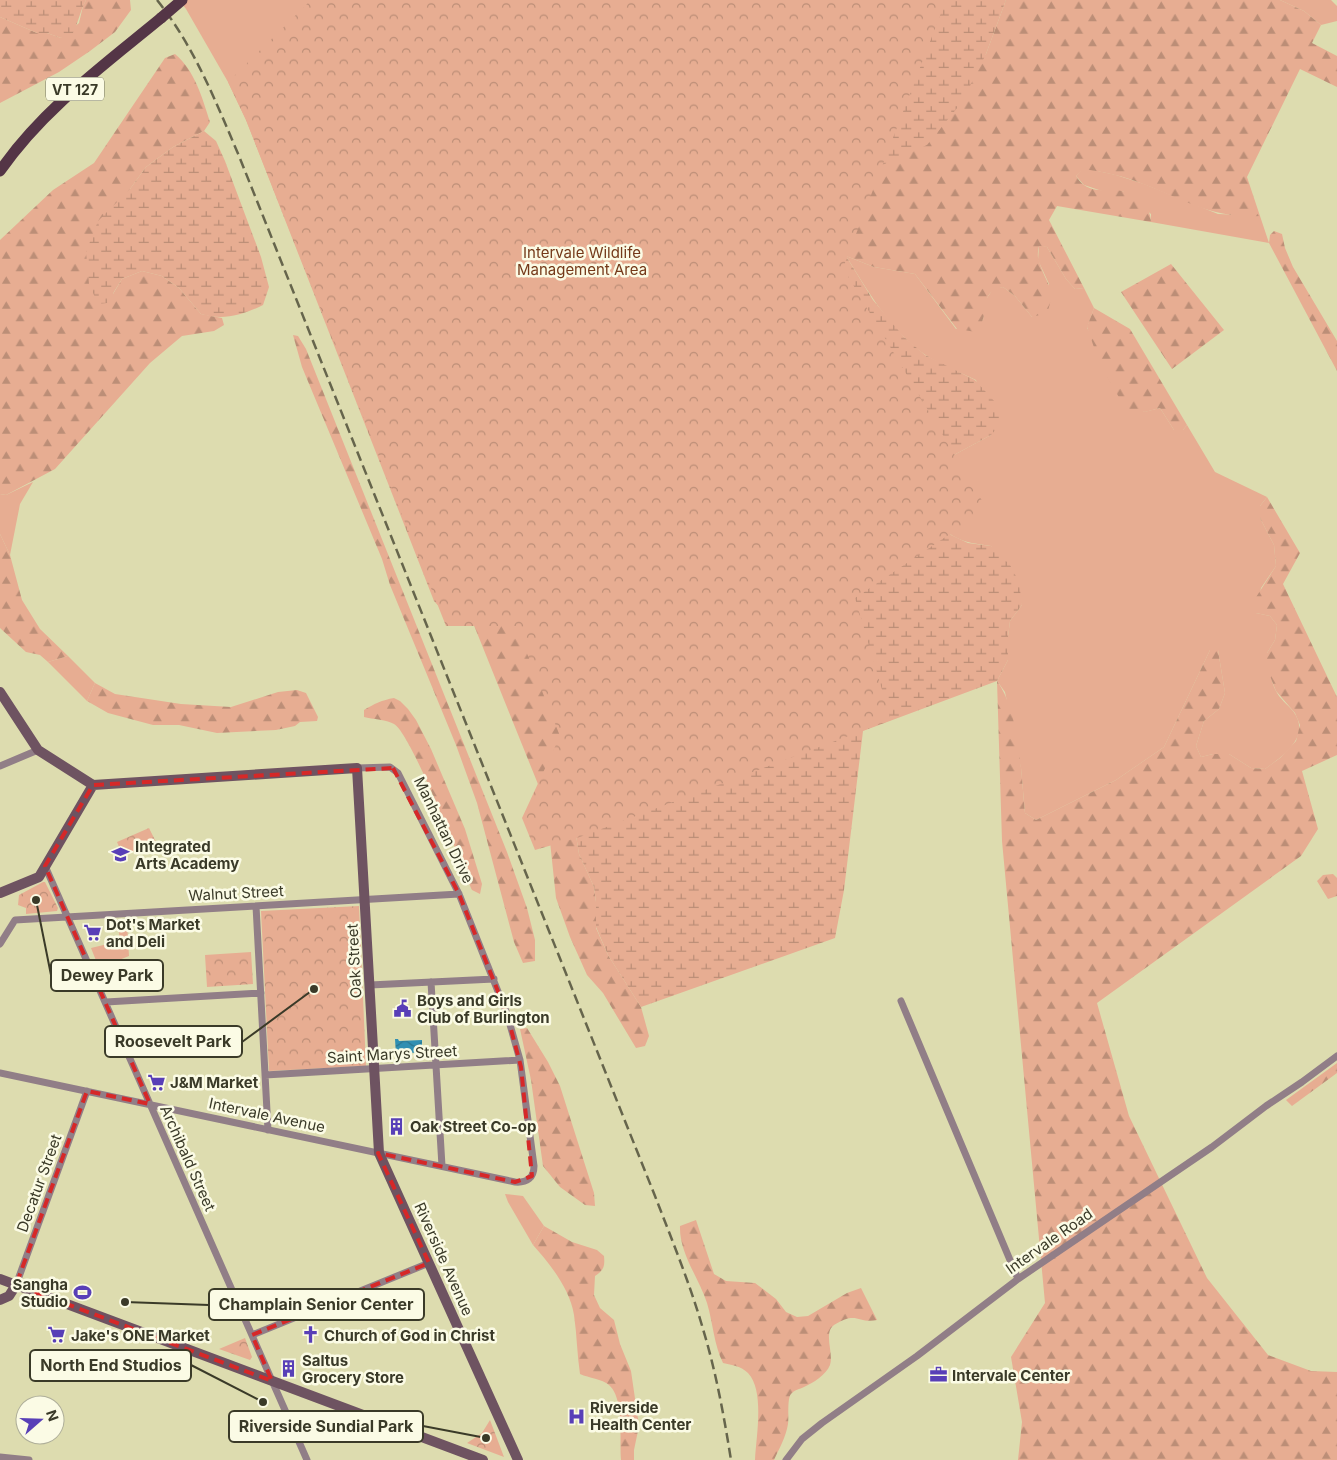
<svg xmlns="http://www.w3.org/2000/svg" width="1337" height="1460" font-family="Inter,sans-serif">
	<defs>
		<pattern id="forest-firs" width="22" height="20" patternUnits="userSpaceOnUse" patternTransform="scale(1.25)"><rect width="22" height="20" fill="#e7ad92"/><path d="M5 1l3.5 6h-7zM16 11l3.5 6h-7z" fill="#bc8e77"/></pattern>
		<pattern id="wetland-marsh" width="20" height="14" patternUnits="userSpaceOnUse" patternTransform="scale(1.25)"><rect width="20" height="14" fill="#e7ad92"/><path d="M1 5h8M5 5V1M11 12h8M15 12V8" fill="none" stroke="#bc8e77"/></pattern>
		<pattern id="park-crowns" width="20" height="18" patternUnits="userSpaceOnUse" patternTransform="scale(1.25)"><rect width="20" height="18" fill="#e7ad92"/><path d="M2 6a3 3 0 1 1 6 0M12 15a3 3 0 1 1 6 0" fill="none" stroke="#bc8e77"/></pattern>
		<pattern id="water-waves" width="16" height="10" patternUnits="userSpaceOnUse" patternTransform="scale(1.25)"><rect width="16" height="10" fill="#308fb2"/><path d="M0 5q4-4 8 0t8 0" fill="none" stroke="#2a7691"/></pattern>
	</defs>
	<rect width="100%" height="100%" fill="#dddcaf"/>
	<path fill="#e7ad92" d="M179,0H337L246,120L228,82L186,9Z
		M1280,0H1331L1337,6V21L1321,25L1304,11Z
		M1084,168L1116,175L1144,184L1218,214L1260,216L1269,243L1151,222V214L1123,191H1102L1084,185L1076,176Z
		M1039,245L1047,247L1066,279L1075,289L1084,288L1094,308L1087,328L1144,412L1160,408L1174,430H1183L1187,425L1215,472L1267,497L1260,506V518L1274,545L1276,566L1261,588L1256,613L1270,616L1277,625L1275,640L1267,653C1269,664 1270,680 1276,691C1279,698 1288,705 1293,711C1312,736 1283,756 1265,769L1251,768L1229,754H1213L1201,757L1196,746L1204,721L1219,709L1225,693L1218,650H1210L1164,747L1116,780L1036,820L1025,813L1021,768L1005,692L997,681L1008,660V637L1010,621L1022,605L991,546C978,544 965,543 953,536C935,525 941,481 941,462L991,435L976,380C959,372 940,365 924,354C890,330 868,291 846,256L874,267L915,274L956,329L983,320L985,301L993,289L1003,287L1015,296L1032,317L1049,284L1038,260Z
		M33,482L20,504L10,555L0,534V494L6,495Z
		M68,656L95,683L87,701L48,662Z
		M127,924L129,956L99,968L91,948L120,941L118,925Z
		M505,1194L523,1196L544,1226L533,1245L508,1202Z"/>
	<path fill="url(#forest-firs)" d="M86,0H130L131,10L115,32L90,51L59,72L0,103V17L37,33H47L61,38L79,23L83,6Z
		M1006,0H1280L1304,11L1321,25L1312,43L1337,56V87L1300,69L1247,177L1260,216C1213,219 1185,200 1143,184C1124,176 1104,172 1084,169L1076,176C1078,179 1081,183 1084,185C1095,193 1110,189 1122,191C1137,193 1151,207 1151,222L1057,206L1049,220L1084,288L1075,289L1066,279L1047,247L1039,246C1038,250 1037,257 1039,261C1045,283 1057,288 1047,313L1032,317L1015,296L1003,287C980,293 989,305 982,322C981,325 978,329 976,332L957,329L915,274L874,267L846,256L878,167L986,54Z
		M175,54C195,71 202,97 210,122L204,131L173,147L146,167L130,189L113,294L122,279L142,271L162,276L179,288L201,314L222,318L224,325L214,331L182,336L150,363L55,469L6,495L0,494V240L53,190L94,163L165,58Z
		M1274,231L1282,234L1285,248L1293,267L1337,341V371L1269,243L1270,235Z
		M1171,264L1224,330L1172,369L1121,292Z
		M1094,308L1130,329L1187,425L1183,430H1174L1160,408L1145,412L1125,408L1099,362L1087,327Z
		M293,335L298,336L306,349L507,852L527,908L535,940V961L523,963L514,942L477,803L456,745L390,585L382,559L302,367Z
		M1267,497L1300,553L1283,584L1337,697V755L1302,771L1318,829L1301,856L1097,1003L1129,1116L1207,1278L1268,1355L1311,1371L1337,1372V1460H1018L1022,1422L1011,1357L1045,1303L1002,841L997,681C1020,713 1021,774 1025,813L1036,820L1116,780L1164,747L1210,650H1218L1225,693L1219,709L1204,721L1196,746L1201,757L1213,754H1229L1251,768L1265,769L1280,758L1296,741L1300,725L1295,713L1276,691L1266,666L1267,653L1275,640L1277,625L1270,616L1256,613L1251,605L1276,566L1274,545L1260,518V506Z
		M0,534L10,555L22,600L40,629L68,656L48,662L40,655L26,652L0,628Z
		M485,602L549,644L575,829L579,854L594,887L596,902V928L608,955L641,1007L649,1036L645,1046L636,1048L603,993L587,975L570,937L556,898L546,804L469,613Z
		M95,683L115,694L181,704L231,707L278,692L297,690L306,693L318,717L317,721L300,722L295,726L276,730L217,733L179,725H153L108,713L87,701Z
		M394,698L400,701L408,709L416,720L431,749L465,829L482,884L480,894L472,890C462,865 411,733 394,724C388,720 372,719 364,717V710C374,704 382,700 394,698Z
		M1333,874L1337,878V896L1328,899L1317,881L1323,875Z
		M527,1028L548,1062L560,1086L594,1193L595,1206L585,1205L560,1187L543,1166L531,1080L520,1029Z
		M1337,1063V1073L1292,1106L1286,1100Z
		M696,1220L714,1274L726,1281L755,1283L776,1299L786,1312L797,1317L808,1316L847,1293L861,1288L877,1320C858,1324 857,1310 834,1325C823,1333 834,1353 830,1365C826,1375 813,1383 804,1387C800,1389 794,1390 791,1394C787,1398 789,1418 788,1424C786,1437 779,1449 774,1460H755C756,1437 765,1391 748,1373C741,1366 732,1365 723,1363C714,1345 713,1323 707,1303C699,1278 679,1253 680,1226Z
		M544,1226L572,1242L597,1250L604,1256C605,1266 604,1270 595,1276L594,1295L600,1308L614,1320L620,1344L631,1371L639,1426L634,1450V1460H621C619,1441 625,1399 609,1385C602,1379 589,1378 580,1374C577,1355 577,1335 574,1315C570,1289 550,1264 533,1245Z"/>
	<path fill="url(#wetland-marsh)" d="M0,0H86C80,11 78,24 72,35L61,38L47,33H37L0,17Z
		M337,0H1006L986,54L962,102L927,145L878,167L846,256L873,300L904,337L925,355L975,380L995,402L1002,422L991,435L941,462V518L951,535L968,543L991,546L1010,565L1019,582L1022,605L1010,621L1008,637V660L997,681L863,731L844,890L835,938L641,1007L608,955L596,927V902L594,887L579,854L575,829L578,768L531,620L444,612L434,601L246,120Z
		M204,131L216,141L225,161L261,257L269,287L263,305C243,315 223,321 201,314L179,288L162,276L142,271L122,279L107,303L98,304L89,284L86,252L98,221L130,189L146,167L173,147Z"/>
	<path fill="url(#park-crowns)" d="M311,0H946L843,268L987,509L855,598L891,720L580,837L535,850L522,818L560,736L516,626H446L246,120L228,82Z
		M149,828L156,842L123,856L117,842Z
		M43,882H45L58,908L57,911L26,914V908L18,905L19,895Z
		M359,906L366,1066L269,1071L261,911Z
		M251,952L253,984L207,987L205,955Z
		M245,1338L252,1357L250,1360L219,1349Z
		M490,1420L504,1457L467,1443L482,1433Z"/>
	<path fill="url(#water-waves)" d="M395,1039H398L399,1041L422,1040V1052L399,1054L396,1055Z"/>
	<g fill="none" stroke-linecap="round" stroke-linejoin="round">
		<path stroke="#917e87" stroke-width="7" d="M0,766L38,750
			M45,866L307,1460
			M256,906L268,1130
			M0,944L15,920L459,894
			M431,982L442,1166
			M370,985L494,979
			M901,1001L1018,1279
			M106,1002L261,993
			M0,1073L515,1182C527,1183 534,1178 534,1166L520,1060L507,1014L459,894L398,773L390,767L357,768
			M265,1075L520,1060
			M16,1285L87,1091
			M252,1335L429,1263
			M0,1457L29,1460
			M786,1460L802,1439L822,1423L917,1356L1018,1279L1212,1147L1266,1106L1302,1082L1337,1056"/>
		<path stroke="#6e5361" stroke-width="10" d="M0,692L38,750L93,785L357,768L379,1153L518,1460
			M0,893L39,877L93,785
			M0,1279L483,1460
			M0,1300L9,1296L16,1285"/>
		<path stroke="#543546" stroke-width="11" d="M0,171C42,110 104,65 161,18"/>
		<path stroke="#66654c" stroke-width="2.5" stroke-dasharray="10 5" stroke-linecap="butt" d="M157,0C194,46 216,102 239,156L655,1196C672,1240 690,1284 703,1329C716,1372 724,1416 731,1460"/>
		<path stroke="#543546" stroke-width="11" d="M161,18L182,0"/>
	</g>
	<path fill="none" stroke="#d62828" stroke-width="4" stroke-dasharray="10 6" stroke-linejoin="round" d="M393,768L459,894L507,1014L521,1067L532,1176L515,1182L378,1153L429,1263L252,1335L272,1381L16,1285L87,1091L150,1104L45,866L93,785Z"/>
	<defs>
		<symbol id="school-bare" viewBox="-9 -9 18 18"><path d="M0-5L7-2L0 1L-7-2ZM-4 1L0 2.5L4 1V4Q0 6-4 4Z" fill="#583fb7" stroke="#fbfbe5" stroke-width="2.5" paint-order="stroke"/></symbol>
		<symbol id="supermarket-bare" viewBox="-9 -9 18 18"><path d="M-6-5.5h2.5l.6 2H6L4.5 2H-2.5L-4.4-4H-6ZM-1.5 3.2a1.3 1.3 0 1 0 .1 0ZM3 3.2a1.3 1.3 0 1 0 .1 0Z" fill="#583fb7" stroke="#fbfbe5" stroke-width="2.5" paint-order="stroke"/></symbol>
		<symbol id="civic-bare" viewBox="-9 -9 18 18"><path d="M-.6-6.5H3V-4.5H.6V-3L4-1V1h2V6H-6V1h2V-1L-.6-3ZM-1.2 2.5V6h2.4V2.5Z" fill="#583fb7" stroke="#fbfbe5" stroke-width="2.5" paint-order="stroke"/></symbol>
		<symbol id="building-bare" viewBox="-9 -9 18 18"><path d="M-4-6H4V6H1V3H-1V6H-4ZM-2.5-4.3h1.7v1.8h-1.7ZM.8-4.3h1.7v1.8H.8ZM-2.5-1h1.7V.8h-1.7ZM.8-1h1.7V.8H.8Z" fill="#583fb7" stroke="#fbfbe5" stroke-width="2.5" paint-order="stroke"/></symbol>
		<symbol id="stadium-bare" viewBox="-9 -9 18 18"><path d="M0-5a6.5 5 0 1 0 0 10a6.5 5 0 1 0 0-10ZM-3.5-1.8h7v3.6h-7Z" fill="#583fb7" stroke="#fbfbe5" stroke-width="2.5" paint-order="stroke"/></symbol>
		<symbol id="church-bare" viewBox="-9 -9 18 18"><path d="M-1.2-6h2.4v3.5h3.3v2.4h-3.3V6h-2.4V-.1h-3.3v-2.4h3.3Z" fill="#583fb7" stroke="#fbfbe5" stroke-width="2.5" paint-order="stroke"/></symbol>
		<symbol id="office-bare" viewBox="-9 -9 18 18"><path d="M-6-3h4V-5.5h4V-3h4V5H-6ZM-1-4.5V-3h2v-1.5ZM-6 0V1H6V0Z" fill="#583fb7" stroke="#fbfbe5" stroke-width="2.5" paint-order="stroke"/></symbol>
		<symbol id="hospital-bare" viewBox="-9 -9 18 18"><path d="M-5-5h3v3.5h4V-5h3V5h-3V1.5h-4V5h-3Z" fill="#583fb7" stroke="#fbfbe5" stroke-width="2.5" paint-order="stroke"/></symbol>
	</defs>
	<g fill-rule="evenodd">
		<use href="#school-bare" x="108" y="842" width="25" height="25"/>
		<use href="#supermarket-bare" x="80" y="920" width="25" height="25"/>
		<use href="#civic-bare" x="390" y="996" width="25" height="25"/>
		<use href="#supermarket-bare" x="144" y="1070" width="25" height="25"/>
		<use href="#building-bare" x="384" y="1114" width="25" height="25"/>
		<use href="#stadium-bare" x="70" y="1280" width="25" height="25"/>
		<use href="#supermarket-bare" x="44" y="1322" width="25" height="25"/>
		<use href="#church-bare" x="298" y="1322" width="25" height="25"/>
		<use href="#building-bare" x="276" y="1356" width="25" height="25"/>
		<use href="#office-bare" x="926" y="1362" width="25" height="25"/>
		<use href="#hospital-bare" x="564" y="1404" width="25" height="25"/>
	</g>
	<g text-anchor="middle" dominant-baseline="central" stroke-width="5" stroke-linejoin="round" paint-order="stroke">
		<rect fill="#fbfbe5" stroke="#747461" stroke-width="1" x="46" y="77.5" width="58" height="23" rx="4"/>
		<g font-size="14" font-weight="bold" fill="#3a3a28">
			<text x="75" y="89">VT 127</text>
		</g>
		<g font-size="15" fill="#743919" stroke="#fbfbe5">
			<text x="582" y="252">Intervale Wildlife<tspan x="582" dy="17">Management Area</tspan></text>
		</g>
		<g font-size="15" fill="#3a3a28" stroke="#fbfbe5">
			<text transform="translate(444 830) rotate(64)">Manhattan Drive</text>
			<text transform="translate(236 893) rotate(-3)">Walnut Street</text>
			<text transform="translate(354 961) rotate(-93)">Oak Street</text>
			<text transform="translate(392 1054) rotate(-3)">Saint Marys Street</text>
			<text transform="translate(267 1115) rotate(12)">Intervale Avenue</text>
			<text transform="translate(188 1158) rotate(66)">Archibald Street</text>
			<text transform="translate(39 1183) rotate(-70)">Decatur Street</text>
			<text transform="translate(1049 1241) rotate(-35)">Intervale Road</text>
			<text transform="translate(444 1259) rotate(66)">Riverside Avenue</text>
		</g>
		<g font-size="15" font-weight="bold" fill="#3a3a28" stroke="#fbfbe5" text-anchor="start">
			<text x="135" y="846">Integrated<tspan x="135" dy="17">Arts Academy</tspan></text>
			<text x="106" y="924">Dot's Market<tspan x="106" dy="17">and Deli</tspan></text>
			<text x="417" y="1000">Boys and Girls<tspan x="417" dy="17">Club of Burlington</tspan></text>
			<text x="170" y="1082">J&amp;M Market</text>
			<text x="410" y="1126">Oak Street Co-op</text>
			<text x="68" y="1284" text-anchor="end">Sangha<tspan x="68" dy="17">Studio</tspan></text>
			<text x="71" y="1335">Jake's ONE Market</text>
			<text x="324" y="1335">Church of God in Christ</text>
			<text x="302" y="1360">Saltus<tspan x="302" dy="17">Grocery Store</tspan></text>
			<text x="952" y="1375">Intervale Center</text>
			<text x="590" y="1407">Riverside<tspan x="590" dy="17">Health Center</tspan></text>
		</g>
	</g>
	<path fill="none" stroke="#3a3a28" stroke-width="2" d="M36 900L51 975M314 989L242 1042M125 1302L209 1305M263 1402L191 1365M486 1438L423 1426"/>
	<g fill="#3a3a28" stroke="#fbfbe5" stroke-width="2">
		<circle cx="36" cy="900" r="5"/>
		<circle cx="314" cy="989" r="5"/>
		<circle cx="125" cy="1302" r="5"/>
		<circle cx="263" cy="1402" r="5"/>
		<circle cx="486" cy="1438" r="5"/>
	</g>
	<g fill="#fbfbe5" stroke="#3a3a28" stroke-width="2">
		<rect x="51" y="960" width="112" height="31" rx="5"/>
		<rect x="105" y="1026" width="137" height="31" rx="5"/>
		<rect x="209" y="1289" width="215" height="31" rx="5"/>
		<rect x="30" y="1350" width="161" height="31" rx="5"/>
		<rect x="229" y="1411" width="194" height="31" rx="5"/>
	</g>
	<g font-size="16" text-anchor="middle" font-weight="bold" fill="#3a3a28">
		<text x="107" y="981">Dewey Park</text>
		<text x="173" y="1047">Roosevelt Park</text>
		<text x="316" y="1310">Champlain Senior Center</text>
		<text x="111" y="1371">North End Studios</text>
		<text x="326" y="1432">Riverside Sundial Park</text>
	</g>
	<g transform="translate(40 1420) rotate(70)"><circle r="24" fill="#fbfbe5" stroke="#aeae99"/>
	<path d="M0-4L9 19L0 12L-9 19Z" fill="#583fb7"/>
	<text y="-8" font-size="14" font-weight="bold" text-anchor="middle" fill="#3a3a28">N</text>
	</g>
</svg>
